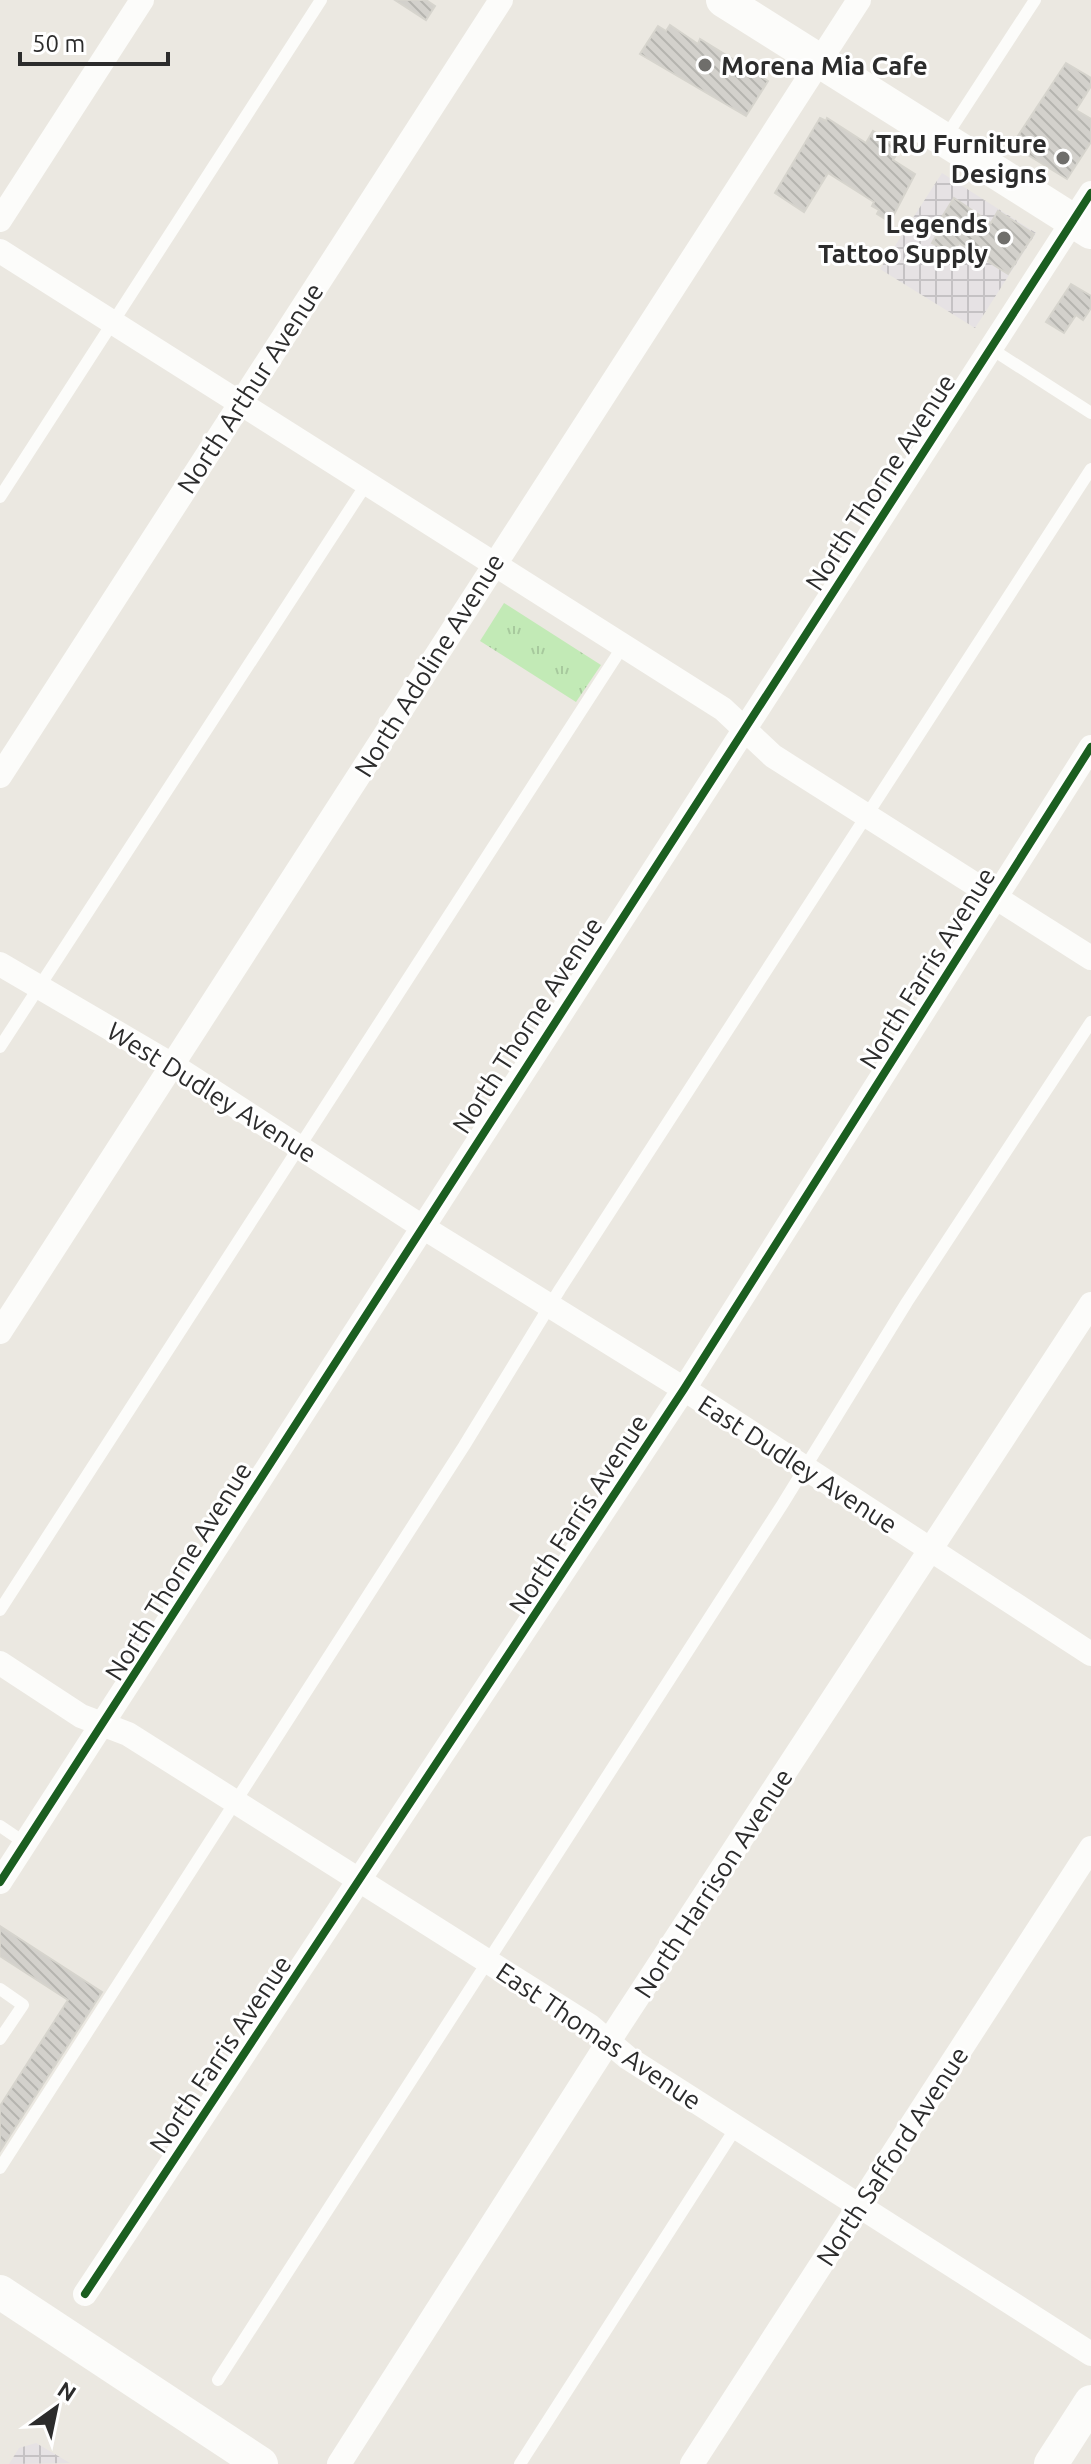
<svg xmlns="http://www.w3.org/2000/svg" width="1091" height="2464" font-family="Ubuntu,sans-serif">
	<defs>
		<pattern id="industrial-grid" width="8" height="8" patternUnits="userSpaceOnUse" patternTransform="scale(2)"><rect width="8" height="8" fill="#e6e2e4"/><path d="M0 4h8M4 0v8" fill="none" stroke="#c5c2c4"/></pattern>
		<pattern id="grass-tufts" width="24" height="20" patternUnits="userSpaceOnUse" patternTransform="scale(2)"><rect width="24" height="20" fill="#c2eab6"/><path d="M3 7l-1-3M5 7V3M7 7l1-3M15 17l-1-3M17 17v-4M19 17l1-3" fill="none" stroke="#a7c99d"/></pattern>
		<pattern id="building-back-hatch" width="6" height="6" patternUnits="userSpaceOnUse" patternTransform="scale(2)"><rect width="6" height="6" fill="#d3d1cc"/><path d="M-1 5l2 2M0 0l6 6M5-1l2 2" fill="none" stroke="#b5b4af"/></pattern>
	</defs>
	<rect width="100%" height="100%" fill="#ebe8e1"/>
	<path fill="url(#industrial-grid)" d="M942,173L1036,233L975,328L880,269Z
		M36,2443L70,2463L9,2464L19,2448Z"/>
	<path fill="url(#grass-tufts)" d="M504,603L601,665L576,702L480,641Z"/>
	<path fill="url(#building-back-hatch)" stroke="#d6d4cd" stroke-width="2" d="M395,0H426L435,6L426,20Z
		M670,25L698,44L700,39L768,81L746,116L640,54L658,26L666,31Z
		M1066,63L1091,78V86L1076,110L1091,119V142L1067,179L1012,145Z
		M820,118L826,121L827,118L866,143L873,131L900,149L893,160L915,174L890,222L877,214L879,210L872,206L874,202L828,173L804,212L775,193Z
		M954,198L991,223L998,211L1034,234L1008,274L959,243L953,253L932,243L936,236L932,233Z
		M1071,284L1091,296V308L1083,320L1076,315L1064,333L1046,322Z
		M0,1926L102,1992L0,2151V2106L68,2000L0,1956Z"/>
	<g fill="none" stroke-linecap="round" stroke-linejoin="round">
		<path stroke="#fcfcfa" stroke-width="12" d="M945,138L1035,0
			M990,348L1091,413
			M0,497L321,0
			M0,1047L367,483
			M0,1610L623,646
			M0,1826L25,1843
			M0,1989L23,2005L0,2039
			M0,2168L464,1446L560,1289L1091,469
			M218,2380L782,1505L907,1302L1091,1022
			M520,2464L737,2126"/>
		<path stroke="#fcfcfa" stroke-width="24" d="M0,220L142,0
			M0,251L723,709L773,756L1091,958
			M0,776L501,0
			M0,964L174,1066L421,1226L684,1389L1091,1654
			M0,1332L859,0
			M0,1663L81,1716L128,1734L590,2026L628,2058L1091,2354
			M0,1882L1091,193
			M85,2294L684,1389L1091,747
			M339,2464L609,2041L1091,1304
			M692,2464L1091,1848"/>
		<path stroke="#fcfcfa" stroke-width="34" d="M723,0L1091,232
			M0,2292L261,2464
			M1051,2464L1091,2402"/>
		<defs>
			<path id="cycleway" d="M0,1882L1091,193
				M85,2294L684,1389L1091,747"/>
		</defs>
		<use href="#cycleway" stroke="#fff" stroke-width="13"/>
		<use href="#cycleway" stroke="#1b5e20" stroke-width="8"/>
	</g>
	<g fill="#6f6e6b" stroke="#fff" stroke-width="3">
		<circle cx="705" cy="65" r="8"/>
		<circle cx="1063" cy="158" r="8"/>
		<circle cx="1004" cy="238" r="8"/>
	</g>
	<g text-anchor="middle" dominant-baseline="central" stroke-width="6" stroke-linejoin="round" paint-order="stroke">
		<g font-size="26" font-weight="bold" fill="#2c2c2c" stroke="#fff" text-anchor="end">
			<text x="721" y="65" text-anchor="start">Morena Mia Cafe</text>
			<text x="1047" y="143">TRU Furniture<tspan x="1047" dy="30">Designs</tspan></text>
			<text x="988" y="223">Legends<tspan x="988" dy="30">Tattoo Supply</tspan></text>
		</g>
		<g font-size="26" fill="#2c2c2c" stroke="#fff">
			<text transform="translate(250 388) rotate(-57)">North Arthur Avenue</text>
			<text transform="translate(880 482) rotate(-57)">North Thorne Avenue</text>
			<text transform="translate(429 665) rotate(-58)">North Adoline Avenue</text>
			<text transform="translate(927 968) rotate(-58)">North Farris Avenue</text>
			<text transform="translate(527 1025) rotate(-57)">North Thorne Avenue</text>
			<text transform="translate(212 1092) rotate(32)">West Dudley Avenue</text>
			<text transform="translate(798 1464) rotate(33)">East Dudley Avenue</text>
			<text transform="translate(578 1514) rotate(-57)">North Farris Avenue</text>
			<text transform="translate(178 1571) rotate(-58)">North Thorne Avenue</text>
			<text transform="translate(713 1883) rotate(-57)">North Harrison Avenue</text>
			<text transform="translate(599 2036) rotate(34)">East Thomas Avenue</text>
			<text transform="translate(220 2054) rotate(-56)">North Farris Avenue</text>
			<text transform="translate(892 2156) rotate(-57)">North Safford Avenue</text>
		</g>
	</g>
	<g transform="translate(56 2408) rotate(33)" stroke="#ffffff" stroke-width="6" paint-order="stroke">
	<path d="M0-6L14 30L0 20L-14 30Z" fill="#2c2c2c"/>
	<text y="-12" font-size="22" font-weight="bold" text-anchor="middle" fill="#2c2c2c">N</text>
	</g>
	<path d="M20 52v12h148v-12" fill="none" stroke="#2c2c2c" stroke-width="4"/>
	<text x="32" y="52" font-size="24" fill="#2c2c2c" stroke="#ffffff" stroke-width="6" paint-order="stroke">50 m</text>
</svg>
